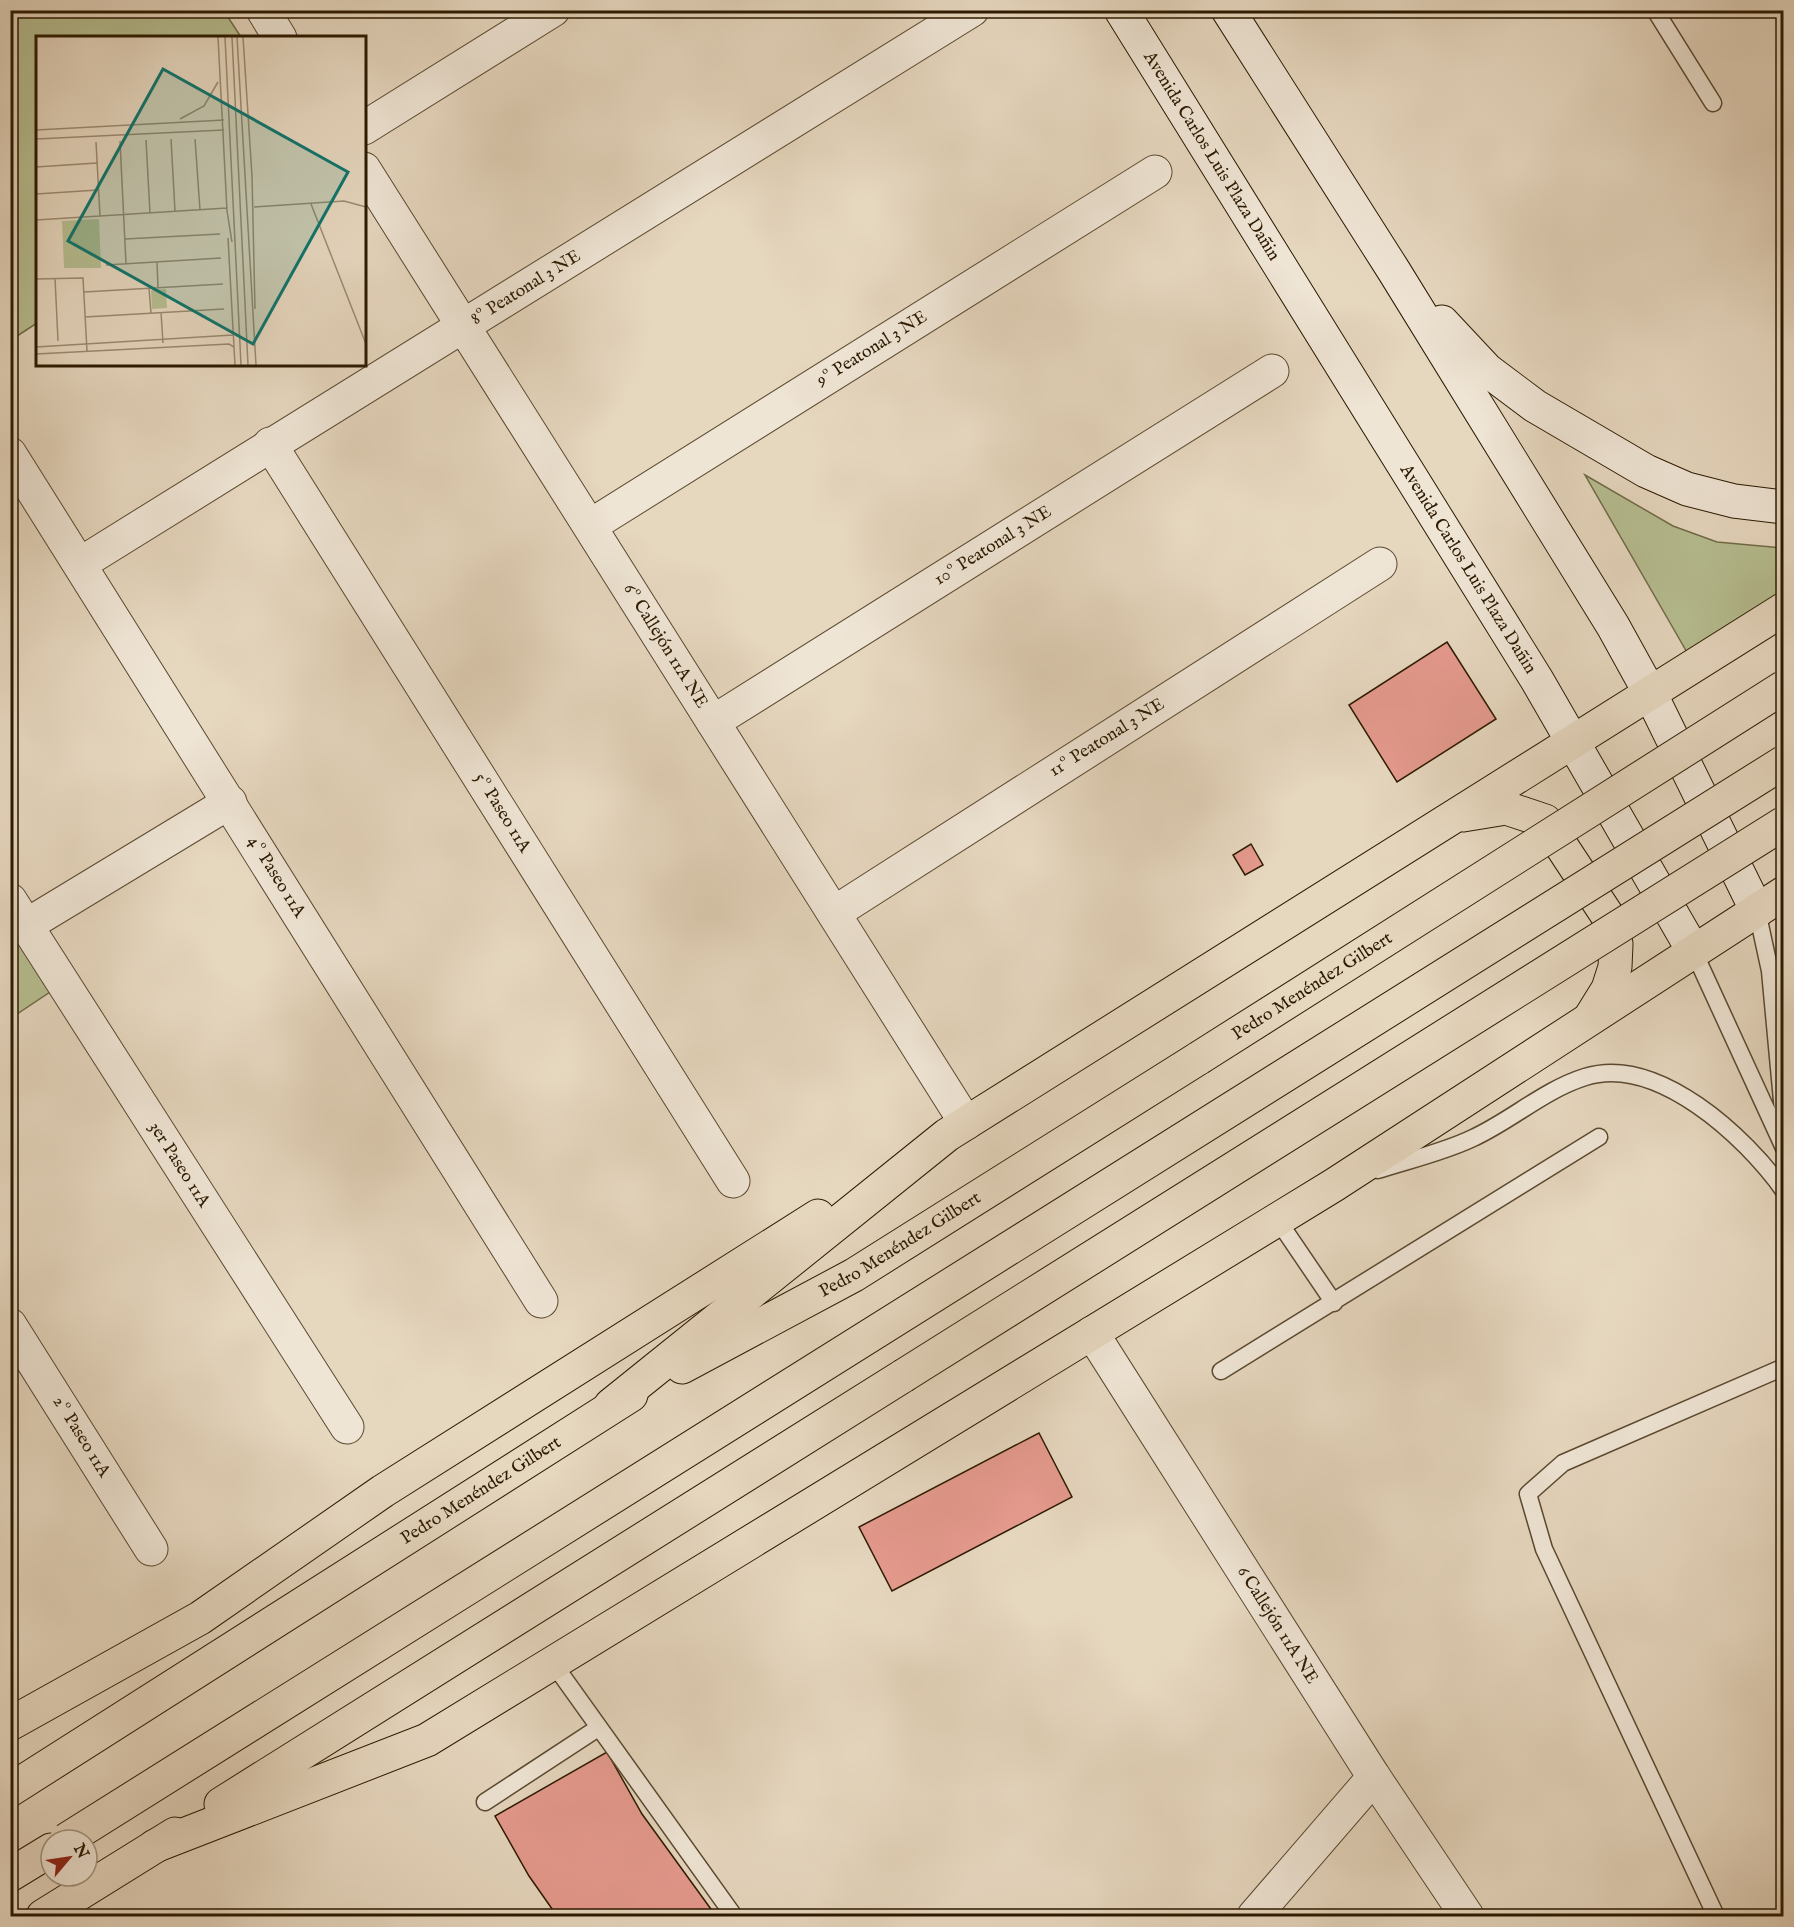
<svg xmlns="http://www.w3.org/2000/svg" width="1794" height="1927" font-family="'IM FELL English',serif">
	<rect width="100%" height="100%" fill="#e6d7bf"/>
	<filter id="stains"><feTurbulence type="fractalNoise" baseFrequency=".00333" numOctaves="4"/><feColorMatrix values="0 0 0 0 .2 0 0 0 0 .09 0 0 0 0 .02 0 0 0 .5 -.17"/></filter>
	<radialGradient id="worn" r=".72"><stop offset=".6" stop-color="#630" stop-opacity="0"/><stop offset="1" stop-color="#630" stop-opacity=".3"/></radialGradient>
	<path fill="#b6be91" stroke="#716c49" stroke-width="1.5" d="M11,10L224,11L241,37L38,38L37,323L11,340Z
		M1585,475L1673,526L1717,542L1783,548V593L1688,654Z
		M10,930L50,992L11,1018H10Z"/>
	<path fill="#e59a8e" stroke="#2c1a01" stroke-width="1.5" d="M1447,642L1496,719L1397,782L1349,705Z
		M1251,844L1263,865L1245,875L1233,855Z
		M1039,1433L1072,1497L892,1591L859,1527Z
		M607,1752L642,1814L716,1916H557L529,1876L495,1816Z"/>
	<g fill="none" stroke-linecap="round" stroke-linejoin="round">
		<defs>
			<path id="service" d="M1655,10L1713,103
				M1757,911L1770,971L1784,1122
				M1694,952L1784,1148
				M1378,1170C1409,1160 1444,1152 1473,1138C1512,1120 1544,1090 1585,1077C1657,1054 1746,1137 1784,1191
				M1277,1219L1334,1303
				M1221,1371L1599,1137
				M553,1663L734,1916
				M485,1802L598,1728
				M1716,1916L1544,1549L1528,1494L1563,1463L1784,1367"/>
			<g id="minor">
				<path d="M263,10L280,38"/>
				<path d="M364,128L553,10"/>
				<path d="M364,169L966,1123"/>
				<path d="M270,444L733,1181"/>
				<path d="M10,454L541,1301"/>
				<path d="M590,526L1155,172"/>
				<path d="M80,564L972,10"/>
				<path d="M713,722L1272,371"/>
				<path id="s1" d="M10,900L347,1427"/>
				<path d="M834,913L1380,564"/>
				<path d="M27,925L230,802"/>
				<path d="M10,1325L151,1549"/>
				<path id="s2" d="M1092,1333L1374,1777L1467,1916"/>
				<path d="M1254,1916L1374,1777"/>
			</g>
			<g id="secondary">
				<path id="s3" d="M1121,10L1537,680L1694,952"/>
				<path d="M1228,10L1394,271L1613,626L1650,693L1757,911"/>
				<path d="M1442,322L1487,370L1535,406L1646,471L1687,489L1734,501L1784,507"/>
			</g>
			<g id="primary">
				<path d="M1463,815L1506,808L1545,821L1611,921L1616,944L1615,967L1608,989L1590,1018"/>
				<path id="s4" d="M682,1367L854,1275L1199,1058"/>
				<path d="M611,1405L947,1135L1784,609"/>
				<path d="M10,1724L200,1618L383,1491L818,1216"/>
				<path id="s5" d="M10,1790L631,1395"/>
				<path d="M221,1804L903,1376"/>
				<path d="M155,1846L427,1740L1334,1185L1784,893"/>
				<path d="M10,1875L51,1850"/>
				<path d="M43,1916L175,1834"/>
			</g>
		</defs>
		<use href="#service" stroke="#5a4930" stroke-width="19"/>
		<use href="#minor" stroke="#5a4930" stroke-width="35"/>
		<use href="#secondary" stroke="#2c1a01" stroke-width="35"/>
		<use href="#primary" stroke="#2c1a01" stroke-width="35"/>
		<use href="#service" stroke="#efe5d5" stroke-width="16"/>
		<use href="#minor" stroke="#efe5d5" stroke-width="33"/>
		<use href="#secondary" stroke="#efe5d5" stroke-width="33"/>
		<use href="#primary" stroke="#e6d7bf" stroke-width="33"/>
		<defs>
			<g id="primary-bridge">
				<path id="s6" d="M1199,1058L1784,687"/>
				<path d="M903,1376L1784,823"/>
				<path d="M66,1840L1784,762"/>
			</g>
		</defs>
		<use href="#primary-bridge" stroke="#2c1a01" stroke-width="35" stroke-linecap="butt"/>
		<use href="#primary-bridge" stroke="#e6d7bf" stroke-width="33"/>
	</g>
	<g text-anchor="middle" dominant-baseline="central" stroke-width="4.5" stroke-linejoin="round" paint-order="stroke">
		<g font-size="18" fill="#2c1a01" stroke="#efe5d5">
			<text stroke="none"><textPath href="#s3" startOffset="172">Avenida Carlos Luis Plaza Dañin</textPath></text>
			<text transform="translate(526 288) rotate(-32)">8º Peatonal 3 NE</text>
			<text transform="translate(872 349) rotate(-32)">9º Peatonal 3 NE</text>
			<text transform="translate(993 546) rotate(-32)">10º Peatonal 3 NE</text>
			<text stroke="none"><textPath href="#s3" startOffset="658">Avenida Carlos Luis Plaza Dañin</textPath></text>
			<text transform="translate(665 646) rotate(58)">6º Callejón 11A NE</text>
			<text transform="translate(1107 738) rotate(-32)">11º Peatonal 3 NE</text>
			<text transform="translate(502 813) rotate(58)">5º Paseo 11A</text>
			<text transform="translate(276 877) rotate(58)">4º Paseo 11A</text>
			<text stroke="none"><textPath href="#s6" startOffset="134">Pedro Menéndez Gilbert</textPath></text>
			<text stroke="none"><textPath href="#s1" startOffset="314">3er Paseo 11A</textPath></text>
			<text stroke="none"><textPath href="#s4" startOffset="250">Pedro Menéndez Gilbert</textPath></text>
			<text transform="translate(81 1437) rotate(58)">2º Paseo 11A</text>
			<text stroke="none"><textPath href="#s5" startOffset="558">Pedro Menéndez Gilbert</textPath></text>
			<text stroke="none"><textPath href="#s2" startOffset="346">6 Callejón 11A NE</textPath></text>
		</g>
	</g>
	<g transform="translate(36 36)">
		<rect width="330" height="330" fill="#e6d7bf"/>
		<path d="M63,183L65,232H28L26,185ZM130,253L131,272L116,273L115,254Z" fill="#b6be91"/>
		<path fill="none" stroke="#9c8b73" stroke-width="1.5" d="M182,1L191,175L196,206M189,1L205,329M196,1L212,329M201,1L220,329M207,1L216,140L219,273M144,83L168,70L182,46M0,94L188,84M0,103L188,94M135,103L139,175M159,103L164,174M110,104L114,177M84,105L90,228M60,106L64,180M0,131L61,127M0,158L62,154M275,168L330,308M218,171L308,165L330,171M0,184L191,172M192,202L199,329M89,203L184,198M121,226L122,252M70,229L185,222M19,242L22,305M0,243L47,242L51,315M113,252L115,277M48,256L187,248M125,276L127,307M49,281L188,273M0,311L197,299M0,318L193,308L198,311"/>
		<path fill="#0f766e" fill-opacity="0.15" stroke="#0f766e" stroke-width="3" d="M127,33L312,136L217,308L32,205Z"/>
		<rect width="330" height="330" fill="none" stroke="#2c1a01" stroke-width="3"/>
	</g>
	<rect width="1794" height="1927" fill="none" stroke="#e6d7bf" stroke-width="36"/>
	<rect x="12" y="12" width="1770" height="1903" fill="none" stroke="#2c1a01" stroke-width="3"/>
	<rect x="18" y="18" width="1758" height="1891" fill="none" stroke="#2c1a01" stroke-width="1.5"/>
	<g transform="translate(69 1858) rotate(61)"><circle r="28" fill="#efe5d5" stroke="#a19480" stroke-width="1.5"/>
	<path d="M0-4.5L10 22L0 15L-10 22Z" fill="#8f2418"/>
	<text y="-9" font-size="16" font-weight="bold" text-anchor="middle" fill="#2c1a01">N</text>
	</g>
	<rect width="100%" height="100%" filter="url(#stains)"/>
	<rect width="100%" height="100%" fill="url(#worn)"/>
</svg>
